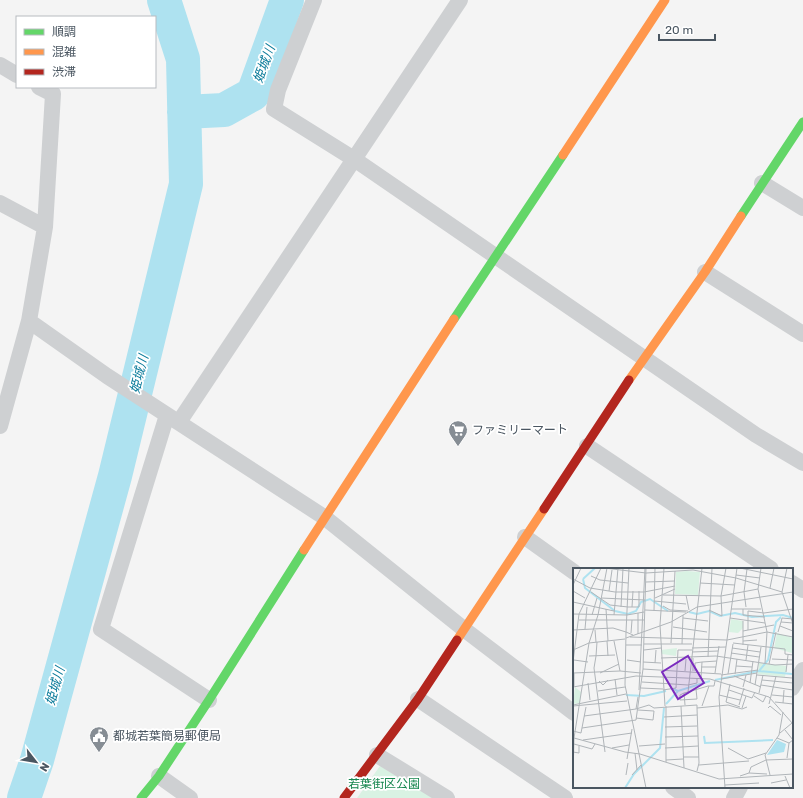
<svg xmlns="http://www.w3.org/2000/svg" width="803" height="798" font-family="Rubik,'Noto Sans JP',sans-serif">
	<rect width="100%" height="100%" fill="#f4f4f4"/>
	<path fill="#d9f2e3" d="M380,766L433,798H357Z"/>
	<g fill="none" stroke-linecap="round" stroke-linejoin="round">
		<path stroke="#aee2f0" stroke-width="34" d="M184,112L224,110L253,94L287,0
			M24,798L37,760L115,476L186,184L183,59L164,0"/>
		<path stroke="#ced0d2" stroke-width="16" d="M314,0L278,90L274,109L354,159L756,435L803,463
			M0,65L17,75
			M762,183L803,208
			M0,203L45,227
			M705,272L803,334
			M29,321L107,376L324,517L465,630L574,713
			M167,415L101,629L209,700
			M179,422L460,0
			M0,426L29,321L45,227L53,94L39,87
			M587,446L771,569
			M525,537L574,572
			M792,583L803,590
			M792,688L803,670
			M418,699L565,798
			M377,755L447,798
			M159,776L190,798
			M673,787L688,798
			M734,798L740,787"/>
		<path stroke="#63d668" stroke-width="9" d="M741,216L803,122
			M454,319L563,155
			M141,798L159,776L209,700L304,550"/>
		<path stroke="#ff974d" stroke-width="9" d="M563,155L665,0
			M629,380L705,272L741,216
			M304,550L454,319
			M457,640L544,509"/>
		<path stroke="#b3261e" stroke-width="9" d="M544,509L629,380
			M344,798L418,699L457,640"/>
	</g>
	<defs>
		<symbol id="supermarket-pin" viewBox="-11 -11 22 30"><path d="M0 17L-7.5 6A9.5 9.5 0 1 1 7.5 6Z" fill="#868d94" stroke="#fff"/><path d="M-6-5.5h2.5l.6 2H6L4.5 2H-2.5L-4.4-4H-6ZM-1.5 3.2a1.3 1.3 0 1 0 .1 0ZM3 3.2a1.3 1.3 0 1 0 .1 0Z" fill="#fff"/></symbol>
		<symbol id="civic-pin" viewBox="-11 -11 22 30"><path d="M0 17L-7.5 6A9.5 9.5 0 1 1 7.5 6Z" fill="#868d94" stroke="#fff"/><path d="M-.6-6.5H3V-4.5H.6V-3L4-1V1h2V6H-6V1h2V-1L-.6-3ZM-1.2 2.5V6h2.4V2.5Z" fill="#fff"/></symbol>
	</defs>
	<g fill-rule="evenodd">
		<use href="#supermarket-pin" x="447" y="419" width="22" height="30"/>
		<use href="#civic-pin" x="88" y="725" width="22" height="30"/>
	</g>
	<g text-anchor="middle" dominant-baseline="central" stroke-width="3.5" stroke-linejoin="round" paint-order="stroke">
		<g font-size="12" fill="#4a5661" stroke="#fff" text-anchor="start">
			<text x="472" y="430">ファミリーマート</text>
			<text x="113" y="736">都城若葉簡易郵便局</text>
		</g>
		<g font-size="12" fill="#17864f" stroke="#fff">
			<text x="384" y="784">若葉街区公園</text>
		</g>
		<g font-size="13" font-style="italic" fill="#0c7c9b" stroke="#fff">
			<text transform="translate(264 64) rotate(-70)">姫城川</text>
			<text transform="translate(139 374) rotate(-76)">姫城川</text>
			<text transform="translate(55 686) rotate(-74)">姫城川</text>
		</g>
	</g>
	<g transform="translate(573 568)">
		<rect width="220" height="220" fill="#f4f4f4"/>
		<path d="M114,3L127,4L125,27L102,26L103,4ZM158,51L170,53V60L165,65L156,64ZM204,65L220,70L219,85L201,80ZM104,80L103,88L89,86L88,82ZM186,95L214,98L212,109L185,106ZM2,119L8,124L7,135L0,136Z" fill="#d9f2e3"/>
		<path d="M204,172L213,176L211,184L194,187Z" fill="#aee2f0"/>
		<path fill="none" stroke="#aee2f0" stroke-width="2" d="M10,11L12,20L42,43L55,46L63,43L68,34L77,31L95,43M10,11L22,0M116,44L124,46L136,43L147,48L162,45L179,49L210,47L220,50M186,103L195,92L203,54L208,49M142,112L185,103L219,106M100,121L105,123L137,113M53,127L71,128L93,123M93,136L105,123M131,168L132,175L200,172M52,220L61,206L87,180L91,140"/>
		<path fill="none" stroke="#b0b5b9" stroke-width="1" d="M31,0L73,5L120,2L163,10L209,24M56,0L53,64L60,67M91,0L87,57L92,138M167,0L220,11M188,0L185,21L194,64L192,95M214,0L209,24L220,56M163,7L187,10M18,8L27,12L55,15M0,11L17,20L42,24H71L102,18M73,14L102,13M127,15L162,17M0,17L8,0M197,20L201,0M0,23L12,30M36,23L39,2M18,24L37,37L55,39H66V23M90,27L148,28L185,21M113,27L116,42M28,30L72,32M82,30L102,21M81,33L113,36M0,34L41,43M90,38L97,42L115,43M48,39L50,0M59,39L60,23M173,39L171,24L174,1M33,41L35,73M158,41H188M170,41V47L192,49M72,42L113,44M136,42L149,48L148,28L153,0M81,43L82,0M175,43L191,45L220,41M0,46L54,47L71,44M19,47L24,30M41,47L45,0M110,50L135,53M157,50L192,55M6,52H71M208,54L209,50L220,51M207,58L220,63M100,59L134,64M12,61L14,39M0,62L40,60L53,64L52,117L73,220M22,62L23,74M175,62V43M170,63L201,57M205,64L208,54L220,55M58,65L59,52M65,66V45M57,69L154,72L194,64L220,69M53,70L98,54L124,39L220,24M34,73L35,88M41,73L47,103M170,73L184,72M98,75L102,3M160,75L212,81V86L220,87M71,76H119M109,76L110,47M53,77H69M170,77V53M119,80L153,79M159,80L187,84M0,82L16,75L52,71M71,82L88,80M119,84L145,83M158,85L186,89M16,88L42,87M23,88L21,100L32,184M23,88L24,74M135,89L139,0M88,90L143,88L202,97L220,96M199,91L220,92M1,92L15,94M54,92L68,94M173,92L175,77M0,94L6,46L28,0M70,94L88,95M82,95L83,82M196,96L203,64M163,98L179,99M128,99H143M70,101L148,106M112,103L113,91M120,103V90M122,103V95L129,94M213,104L215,87M0,105L47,103L68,105M27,105L46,96M142,105L146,78M155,106L160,76M162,106L164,91M148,107L185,102M184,107L219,110M161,108L188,119M128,110L129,94L144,93M42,111L44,127M148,111L184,105M189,112L220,115M26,113L30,117L35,112M69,114L115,117M15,115L17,132M177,115L180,93M157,116L153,134L167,139M115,117L124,115V110M182,117L188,79M188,117L220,122M1,118V105M0,119L63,108L137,111L196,129L220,156M170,119L173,107M68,120L90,121M123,121L124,131L107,132V127L111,125L115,124L135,118H141L142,113M66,122L72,0M90,122L103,120L105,82H119M156,122L179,130L182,124M25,123L52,119M115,124L129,0M111,125L112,137M186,125L190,107M146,127L167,132M199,127L220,129M181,128L190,134L193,128M202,134L220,136M210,135L211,122M196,136L203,108M0,137L53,126M166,137L171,120M0,138L54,133M93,138V194M108,138L111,200M129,138L136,118M169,140L173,128M195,140L197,138L208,147M63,141L65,129M11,148L63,141L76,137L81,140L124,137V140M91,149L124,147M63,150L80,152L81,143L65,142M92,159L124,158M9,160L63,152L70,101L73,0M212,162L220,172M0,163L8,165L13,139M207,165L219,155M92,169L125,168M1,170L52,184L67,186M204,170L216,175M10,172L59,165M1,176L19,181L22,176M66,178L92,176M39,180L56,177M92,180L125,178M155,180L175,191M0,184L6,185V178M62,185L64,202M67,186L146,211L220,206M110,189H126M214,190L216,175L220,172M54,191L59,161M175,191L193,185M93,192L110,191M126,197L176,193M124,203L126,195L124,140L155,137L169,141L174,139M176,205L178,199L193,192L220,191M0,207L1,170L16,75L25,47L34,0M53,207L55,195M59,207L68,197M197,207L192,187L206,167L210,144M167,208L176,205L194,206M212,208L217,220M198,215L213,212M152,217L186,215M152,220L146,129L164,0"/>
		<path fill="#7b2cbf" fill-opacity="0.15" stroke="#7b2cbf" stroke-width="2" d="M115,88L131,115L105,131L89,104Z"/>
		<rect width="220" height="220" fill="none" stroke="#4a5661" stroke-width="2"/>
	</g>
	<rect x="16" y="16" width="140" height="72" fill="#ffffff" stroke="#b7bbc0"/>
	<rect x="24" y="29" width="20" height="6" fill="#63d668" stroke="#b7bbc0"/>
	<text x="52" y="36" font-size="12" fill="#4a5661">順調</text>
	<rect x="24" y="49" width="20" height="6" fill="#ff974d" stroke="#b7bbc0"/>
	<text x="52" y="56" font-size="12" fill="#4a5661">混雑</text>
	<rect x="24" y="69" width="20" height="6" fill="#b3261e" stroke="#b7bbc0"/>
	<text x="52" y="76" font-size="12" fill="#4a5661">渋滞</text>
	<g transform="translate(36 762) rotate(121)" stroke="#ffffff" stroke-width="3" paint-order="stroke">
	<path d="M0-3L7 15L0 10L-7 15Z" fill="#4a5661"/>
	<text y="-6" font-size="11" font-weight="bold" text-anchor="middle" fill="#4a5661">N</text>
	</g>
	<path d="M659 34v6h56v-6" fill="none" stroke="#4a5661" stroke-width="2"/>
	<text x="665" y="34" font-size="12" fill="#4a5661" stroke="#ffffff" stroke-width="3" paint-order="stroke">20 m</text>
</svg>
